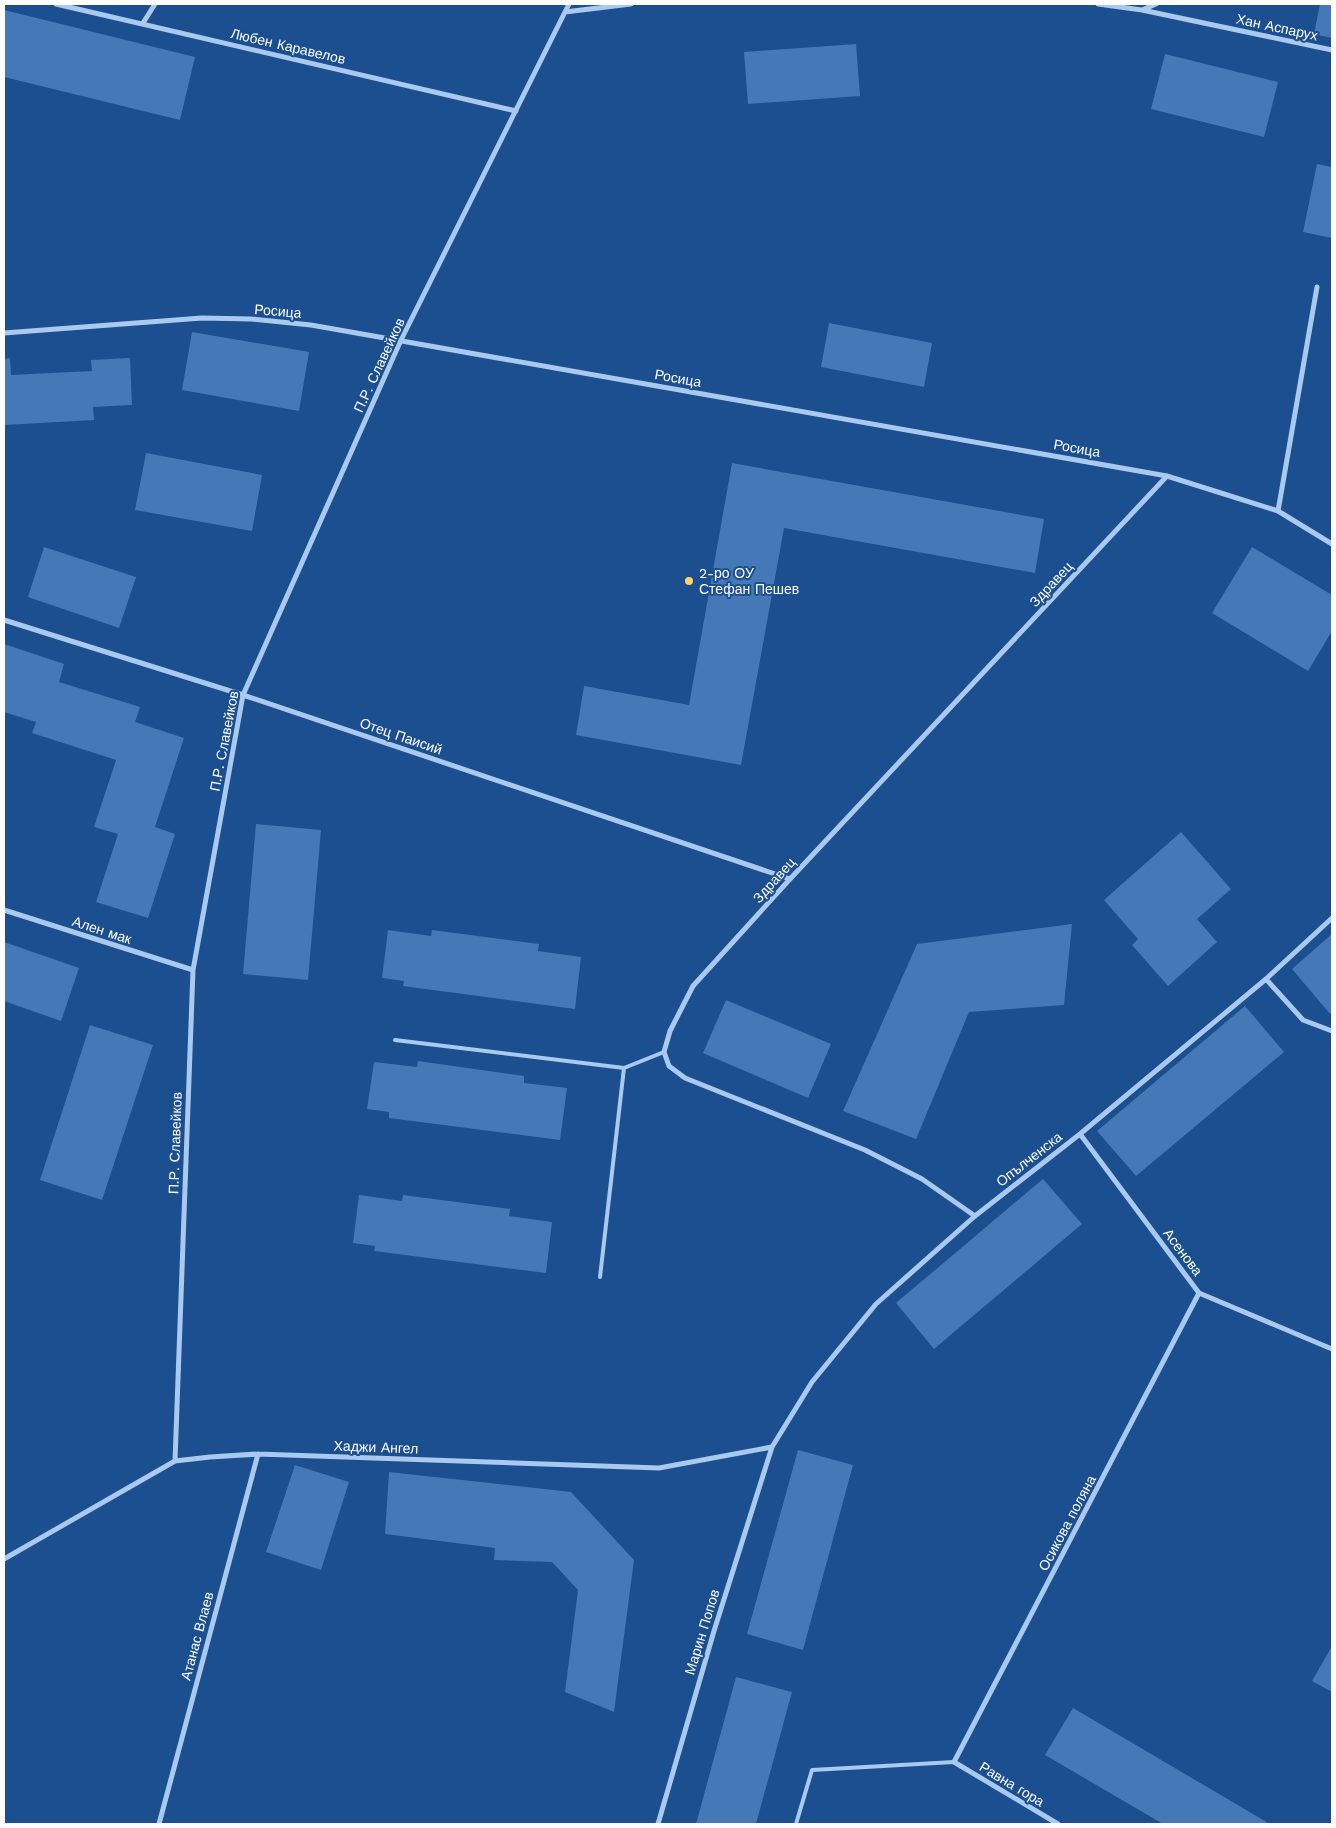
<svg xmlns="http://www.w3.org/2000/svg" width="1336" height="1828" font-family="'Work Sans',sans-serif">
	<rect width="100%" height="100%" fill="#1b4f8f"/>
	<path fill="#4478b7" d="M1320,4H1332V38L1314,34Z
		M4,10L195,57L180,120L4,77Z
		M856,44L860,96L748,104L744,52Z
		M1165,54L1278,82L1264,137L1151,109Z
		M1317,164L1332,167V238L1303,232Z
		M829,323L932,343L924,387L821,367Z
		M192,332L309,352L299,411L182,390Z
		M10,358L11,375L92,371L91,360L130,358L132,405L93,407L94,420L4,425V359Z
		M146,453L262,475L252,531L135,510Z
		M732,463L1044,519L1035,573L784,528L741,765L576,735L584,686L689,705Z
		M44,547L136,577L119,628L28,597Z
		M1252,547L1332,595V631L1308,671L1212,613Z
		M4,644L64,664L59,682L140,707L135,722L184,738L155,827L175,834L148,918L96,902L118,834L94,827L116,760L32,733L36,722L4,712Z
		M256,824L321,830L308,980L243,974Z
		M1181,832L1231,889L1197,919L1217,942L1168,986L1132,945L1138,939L1104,900Z
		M1072,924L1064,1005L969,1012L916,1139L843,1111L917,944Z
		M388,930L431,936L432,930L539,944L538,951L581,957L575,1009L403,986L404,981L382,978Z
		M1332,934V1012L1330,1014L1292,969Z
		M4,942L79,968L61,1021L4,1001Z
		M726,1000L831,1044L808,1098L703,1053Z
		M1245,1006L1284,1052L1136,1176L1097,1131Z
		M90,1025L153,1045L102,1200L40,1180Z
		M418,1061L524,1076V1083L567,1088L560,1140L389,1118V1112L367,1109L374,1062L417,1067Z
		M1043,1179L1082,1224L934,1349L896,1303Z
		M359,1195L402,1201L403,1195L510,1209L509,1216L552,1222L546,1273L374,1251L375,1246L353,1243Z
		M798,1450L853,1465L803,1650L747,1634Z
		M295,1465L349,1482L321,1570L266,1552Z
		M389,1472L571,1492L634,1560L614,1712L565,1692L578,1590L552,1562L494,1560L495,1548L385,1534Z
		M1332,1646V1692L1312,1681Z
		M736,1677L792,1692L756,1824H696Z
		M1073,1708L1270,1824H1163L1045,1755Z"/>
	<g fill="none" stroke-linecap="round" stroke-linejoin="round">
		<path stroke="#a9c9ee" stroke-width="4" d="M395,1040L624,1068L664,1052
			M600,1277L624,1068
			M796,1824L812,1770L954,1762"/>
		<path stroke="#a9c9ee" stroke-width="5" d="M56,4L516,111
			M1098,4L1142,10L1332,50
			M1142,10L1156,4
			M565,12L631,4
			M143,23L155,4
			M4,333L202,318L251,319L311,325L1167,476L1278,511L1332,544
			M1278,511L1317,287
			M4,620L243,695L790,879
			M4,910L193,970
			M1266,979L1303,1020L1332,1031
			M1080,1134L1199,1293L1332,1349
			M975,1216L922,1179L865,1150L685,1078L669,1066L664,1052L670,1031L693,986L790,879L1167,476
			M175,1461L193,970L243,695L401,340L569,4
			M4,1559L175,1461L210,1457L258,1454L659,1468L772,1447
			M159,1824L258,1454
			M658,1824L714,1631L772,1447L812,1382L876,1304L975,1216L1080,1134L1266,979L1332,918
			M1058,1824L954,1762L1199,1293"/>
	</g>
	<circle fill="#ffd166" stroke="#1b4f8f" stroke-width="2" cx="689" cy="581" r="5"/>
	<g text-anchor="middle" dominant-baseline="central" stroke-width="4" stroke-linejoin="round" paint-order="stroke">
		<g font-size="14" fill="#fff" stroke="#1b4f8f">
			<text transform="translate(1277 27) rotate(12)">Хан Аспарух</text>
			<text transform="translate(288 46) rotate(13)">Любен Каравелов</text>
			<text transform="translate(278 311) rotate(5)">Росица</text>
			<text transform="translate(379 365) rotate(-65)">П.Р. Славейков</text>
			<text transform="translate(678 378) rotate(10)">Росица</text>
			<text transform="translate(1077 448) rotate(10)">Росица</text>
			<text transform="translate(1051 584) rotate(-47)">Здравец</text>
			<text transform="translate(401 736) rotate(19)">Отец Паисий</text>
			<text transform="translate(224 741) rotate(-79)">П.Р. Славейков</text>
			<text transform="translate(774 880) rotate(-48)">Здравец</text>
			<text transform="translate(102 930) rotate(18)">Ален мак</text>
			<text transform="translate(175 1143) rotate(-88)">П.Р. Славейков</text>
			<text transform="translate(1029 1159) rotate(-38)">Опълченска</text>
			<text transform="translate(1183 1252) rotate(53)">Асенова</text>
			<text transform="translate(376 1447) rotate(2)">Хаджи Ангел</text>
			<text transform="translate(1067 1523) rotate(-62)">Осикова поляна</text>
			<text transform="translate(702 1632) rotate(-73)">Марин Попов</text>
			<text transform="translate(197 1636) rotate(-75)">Атанас Влаев</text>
			<text transform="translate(1012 1784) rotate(31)">Равна гора</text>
		</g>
		<g font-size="14" fill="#fff" stroke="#1b4f8f" text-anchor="start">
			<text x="699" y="573">2-ро ОУ<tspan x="699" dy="16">Стефан Пешев</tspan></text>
		</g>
	</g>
	<rect width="1336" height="1828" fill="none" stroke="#ffffff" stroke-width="10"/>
</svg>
